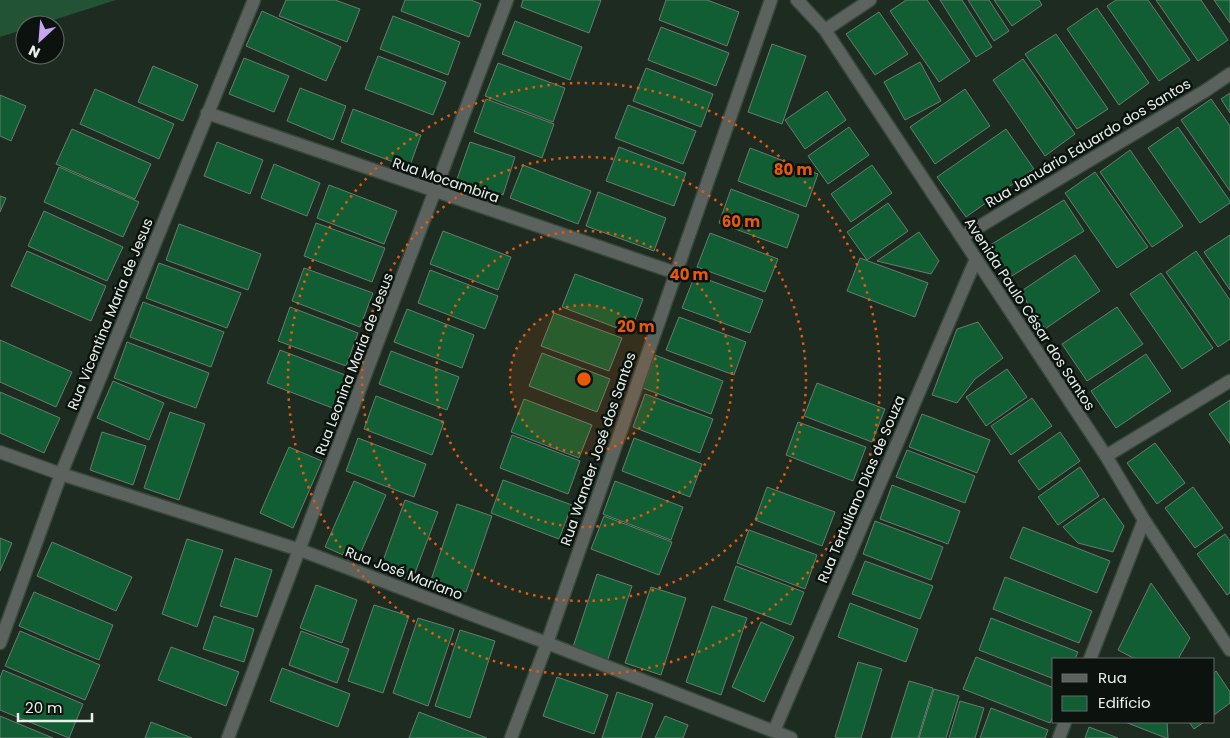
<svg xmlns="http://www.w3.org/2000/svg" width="1230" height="738" font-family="Poppins,sans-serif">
	<rect width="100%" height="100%" fill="#1d2b21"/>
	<path fill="#225334" d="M0,0H116L38,25H25V29L0,37Z"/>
	<path fill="#115e34" stroke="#6a7b6f" d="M286,0H335L360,9L347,42L279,16Z
		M405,0H471L481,4L469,37L401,11Z
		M523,0H601L589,33L521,7Z
		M666,0H707L739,12L727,46L659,20Z
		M906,0H927L970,61L939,82L890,11Z
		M940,0H962L992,47L976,57Z
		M968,0H989L1009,31L994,41Z
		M994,0H1039L1042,5L1012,26Z
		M1116,0H1148L1190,60L1159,81L1107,6Z
		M1156,0H1201L1228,40L1198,61Z
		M1214,0H1230V23Z
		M1097,8L1149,83L1119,105L1067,29Z
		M262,11L341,47L326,81L246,46Z
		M879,12L908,54L875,75L846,34Z
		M393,16L460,42L448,75L380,49Z
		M515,21L582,47L570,80L502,54Z
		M661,27L729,53L716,86L648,60Z
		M1056,34L1108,109L1077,129L1025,54Z
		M772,44L806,56L782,124L748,112Z
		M378,56L446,82L433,115L365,89Z
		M244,58L289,76L274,112L229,94Z
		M1023,59L1075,134L1045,156L993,80Z
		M920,62L941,101L905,120L884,82Z
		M498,63L565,88L553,122L485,96Z
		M153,66L198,85L183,121L138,102Z
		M646,68L713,94L701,127L633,101Z
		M300,88L346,106L333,140L287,121Z
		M95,89L174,124L159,159L80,124Z
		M965,89L990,126L935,164L910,127Z
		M827,91L846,120L805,149L785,120Z
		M1230,93V113L1221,99Z
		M0,95L26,106L11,141L0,136Z
		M486,99L554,124L542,158L474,132Z
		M1211,99L1230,126V191L1181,120Z
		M628,105L696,131L683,164L615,138Z
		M353,109L421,135L409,168L341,142Z
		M849,127L869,155L828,184L808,156Z
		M1178,127L1230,201V203L1200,223L1148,148Z
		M72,129L151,164L135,199L56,164Z
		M1006,129L1034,169L966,217L937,177Z
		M217,142L263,160L250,194L204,176Z
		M470,142L515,157L503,195L457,179Z
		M619,147L686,173L674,206L606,181Z
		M750,148L818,174L806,207L738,181Z
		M1130,150L1183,226L1152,247L1100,172Z
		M274,164L320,183L307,216L261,198Z
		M523,165L591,191L578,224L510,198Z
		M872,165L892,193L851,222L831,194Z
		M59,167L139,202L123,237L44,202Z
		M1095,172L1148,247L1117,268L1065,193Z
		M329,185L397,211L384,244L317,218Z
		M731,189L799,215L787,248L719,223Z
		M598,192L666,218L654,251L586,226Z
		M0,196L6,198L0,212Z
		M1064,200L1084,231L1007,279L987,247Z
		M888,203L908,231L867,260L847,232Z
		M44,211L123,247L107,281L28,246Z
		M316,223L385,248L372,282L304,256Z
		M179,224L261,254L248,290L166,260Z
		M443,231L511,257L498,290L430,264Z
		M919,232L939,261L931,274L877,261Z
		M710,233L778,259L765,292L697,267Z
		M1230,235V290L1204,252Z
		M27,251L106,286L91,321L11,286Z
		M1196,251L1230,300V339L1218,347L1166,272Z
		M1075,255L1100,291L1045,329L1020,292Z
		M860,258L928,283L915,317L847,291Z
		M159,263L241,293L227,328L146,298Z
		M304,268L373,293L360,327L292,301Z
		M430,270L498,296L485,329L418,303Z
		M1161,273L1213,348L1182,369L1130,294Z
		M575,274L643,299L630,333L562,307Z
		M695,275L763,300L750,333L682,308Z
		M143,302L224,332L211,367L130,337Z
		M290,307L358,333L346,366L278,341Z
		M1117,307L1143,344L1087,381L1062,344Z
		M407,309L474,335L462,368L394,342Z
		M554,313L622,338L609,371L541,346Z
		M679,317L746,342L734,375L666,350Z
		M978,322L1003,358L975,379L957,403L932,395L957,329Z
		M0,340L72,372L56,407L0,382Z
		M127,342L209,373L196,408L114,378Z
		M280,350L348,376L335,409L267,383Z
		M391,351L459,377L447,410L379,384Z
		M542,353L610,379L597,412L529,386Z
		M1146,354L1171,391L1116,428L1091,391Z
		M655,355L723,381L711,414L643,388Z
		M1007,369L1027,397L986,426L966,397Z
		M113,381L164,403L149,440L97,418Z
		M817,383L885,409L872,442L804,416Z
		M0,392L60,418L44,453L0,433Z
		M645,394L713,419L700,453L633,427Z
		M376,396L444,422L432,455L364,429Z
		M1032,398L1052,426L1011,455L991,426Z
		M524,399L592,425L579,458L511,432Z
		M1230,400V444L1209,414Z
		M170,412L205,424L179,500L144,488Z
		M922,414L990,440L977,473L909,447Z
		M798,422L866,447L853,481L786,455Z
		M102,432L146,446L133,485L90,470Z
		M1060,432L1080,461L1039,490L1018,461Z
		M512,435L580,461L568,494L500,468Z
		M358,438L426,464L414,497L346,471Z
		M634,438L702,464L690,497L622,471Z
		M1155,443L1185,483L1157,504L1127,463Z
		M289,447L322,461L293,528L260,513Z
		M907,450L975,476L965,503L896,477Z
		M1080,467L1099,496L1058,525L1038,497Z
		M503,480L572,505L559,539L491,513Z
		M354,481L386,495L357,561L325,547Z
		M615,481L683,507L671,540L603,514Z
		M892,485L960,511L948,544L880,519Z
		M767,487L835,512L822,546L755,520Z
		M1193,487L1223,528L1195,548L1165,508Z
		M1104,498L1124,526L1113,552L1078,543L1063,527Z
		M405,500L438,512L412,581L380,569Z
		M457,504L492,516L466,592L431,580Z
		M604,516L672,542L659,575L591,549Z
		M875,521L943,547L931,580L863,554Z
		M1023,527L1110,561L1097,593L1010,558Z
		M749,530L817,555L805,589L737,563Z
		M1225,534L1230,541V593L1227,595L1197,554Z
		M0,538L12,543L0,571Z
		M187,539L223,550L197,627L162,614Z
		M52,542L132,577L116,611L37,576Z
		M235,558L272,570L257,617L220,606Z
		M865,561L933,586L920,619L852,594Z
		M736,566L804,592L791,625L724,600Z
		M597,574L632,586L607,662L572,650Z
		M1005,577L1092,611L1079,643L993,609Z
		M1151,583L1190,638L1178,659H1135L1118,650Z
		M316,585L357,600L342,643L300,628Z
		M651,587L686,598L661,675L625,663Z
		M34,592L113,625L99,660L19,626Z
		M850,603L918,629L906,662L838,637Z
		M374,605L409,616L383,693L348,681Z
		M712,606L747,618L721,695L686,682Z
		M214,616L254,629L244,662L203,649Z
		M418,618L454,629L428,706L393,693Z
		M991,618L1078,652L1075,659H1054V679L979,650Z
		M761,622L794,637L764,702L732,687Z
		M460,630L495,641L470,718L435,706Z
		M20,631L100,665L85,700L5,666Z
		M301,631L349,649L337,683L289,665Z
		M171,647L239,672L226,706L158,680Z
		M976,657L1054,688V714L1050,723L963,689Z
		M858,662L882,669L861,738H840L835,737Z
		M282,668L350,694L338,727L270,701Z
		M3,670L83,704L69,738L0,710V678Z
		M1216,671L1230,692V703L1214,715V673Z
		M557,677L608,695L594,734L543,716Z
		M909,681L933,688L918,738H891Z
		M934,689L959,696L946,738H919Z
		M617,692L653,704L641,738H602Z
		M960,701L984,708L975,738H949Z
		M991,708L1048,730L1045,738H980Z
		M419,712L487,738H409Z
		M0,716L53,738H0Z
		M665,716L688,725L683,738H655Z
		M151,722L192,738H145Z
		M1125,722H1167L1168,738H1166Z
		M1189,722H1204L1194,729Z
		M1089,727L1118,738H1085Z"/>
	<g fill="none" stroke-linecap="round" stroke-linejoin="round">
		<defs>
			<path id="minor" d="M797,0L825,30L1106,456L1144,520L1230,650
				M825,30L870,0
				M207,113L676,273
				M962,237L1205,91L1230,74
				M0,452L61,474L300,550L547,643L791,738
				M1106,456L1230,381
				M0,643L61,474L254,0
				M1090,659L1144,520
				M774,731L976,259
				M228,738L507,0
				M511,738L547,643L771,0
				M1059,738L1065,722"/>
		</defs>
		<use href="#minor" stroke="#39473d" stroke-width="15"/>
		<use href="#minor" stroke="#5c635e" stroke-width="12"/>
	</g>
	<circle cx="584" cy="379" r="74" fill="#e8590c" fill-opacity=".12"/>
	<g fill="none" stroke="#e8590c" stroke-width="2.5" stroke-dasharray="2.5 5">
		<circle cx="584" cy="379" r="74"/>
		<circle cx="584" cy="379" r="148"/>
		<circle cx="584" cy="379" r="222"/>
		<circle cx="584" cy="379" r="296"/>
	</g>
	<g text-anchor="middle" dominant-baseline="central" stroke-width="5" stroke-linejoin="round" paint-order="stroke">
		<g font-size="14" fill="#e7f1ea" stroke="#0c120e">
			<text transform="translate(1088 143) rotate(-31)">Rua Januário Eduardo dos Santos</text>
			<text transform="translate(446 180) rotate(19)">Rua Mocambira</text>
			<text transform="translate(110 314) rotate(-68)">Rua Vicentina Maria de Jesus</text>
			<text transform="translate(1030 314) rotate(57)">Avenida Paulo César dos Santos</text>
			<text transform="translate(354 364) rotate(-69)">Rua Leonina Maria de Jesus</text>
			<text transform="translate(598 449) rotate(-71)">Rua Wander José dos Santos</text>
			<text transform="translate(861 489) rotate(-67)">Rua Tertuliano Dias de Souza</text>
			<text transform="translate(404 573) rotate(21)">Rua José Mariano</text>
		</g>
	</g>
	<circle cx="584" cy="379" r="8" fill="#e8590c" stroke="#0c120e" stroke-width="2.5"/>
	<g font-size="15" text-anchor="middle" font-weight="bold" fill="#e8590c" stroke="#0c120e" stroke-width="5" stroke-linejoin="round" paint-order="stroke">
		<text x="793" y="175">80 m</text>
		<text x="741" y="227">60 m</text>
		<text x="689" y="280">40 m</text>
		<text x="636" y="332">20 m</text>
	</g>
	<rect x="1052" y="658" width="162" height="65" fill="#0c120e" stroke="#646b66"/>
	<rect x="1062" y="674" width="25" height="8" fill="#5c635e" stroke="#646b66"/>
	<text x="1098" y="683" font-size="15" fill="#e7f1ea">Rua</text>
	<rect x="1062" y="696" width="25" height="15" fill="#115e34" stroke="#646b66"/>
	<text x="1098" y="708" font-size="15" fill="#e7f1ea">Edifício</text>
	<g transform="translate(40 40) rotate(206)"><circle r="24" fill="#0c120e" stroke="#646b66"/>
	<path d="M0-4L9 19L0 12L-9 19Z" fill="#c6a6f0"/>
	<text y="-8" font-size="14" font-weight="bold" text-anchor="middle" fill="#e7f1ea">N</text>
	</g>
	<path d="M18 713v8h74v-8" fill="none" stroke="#e7f1ea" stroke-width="2.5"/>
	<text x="25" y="713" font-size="15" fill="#e7f1ea" stroke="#0c120e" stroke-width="4" paint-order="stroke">20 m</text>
</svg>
